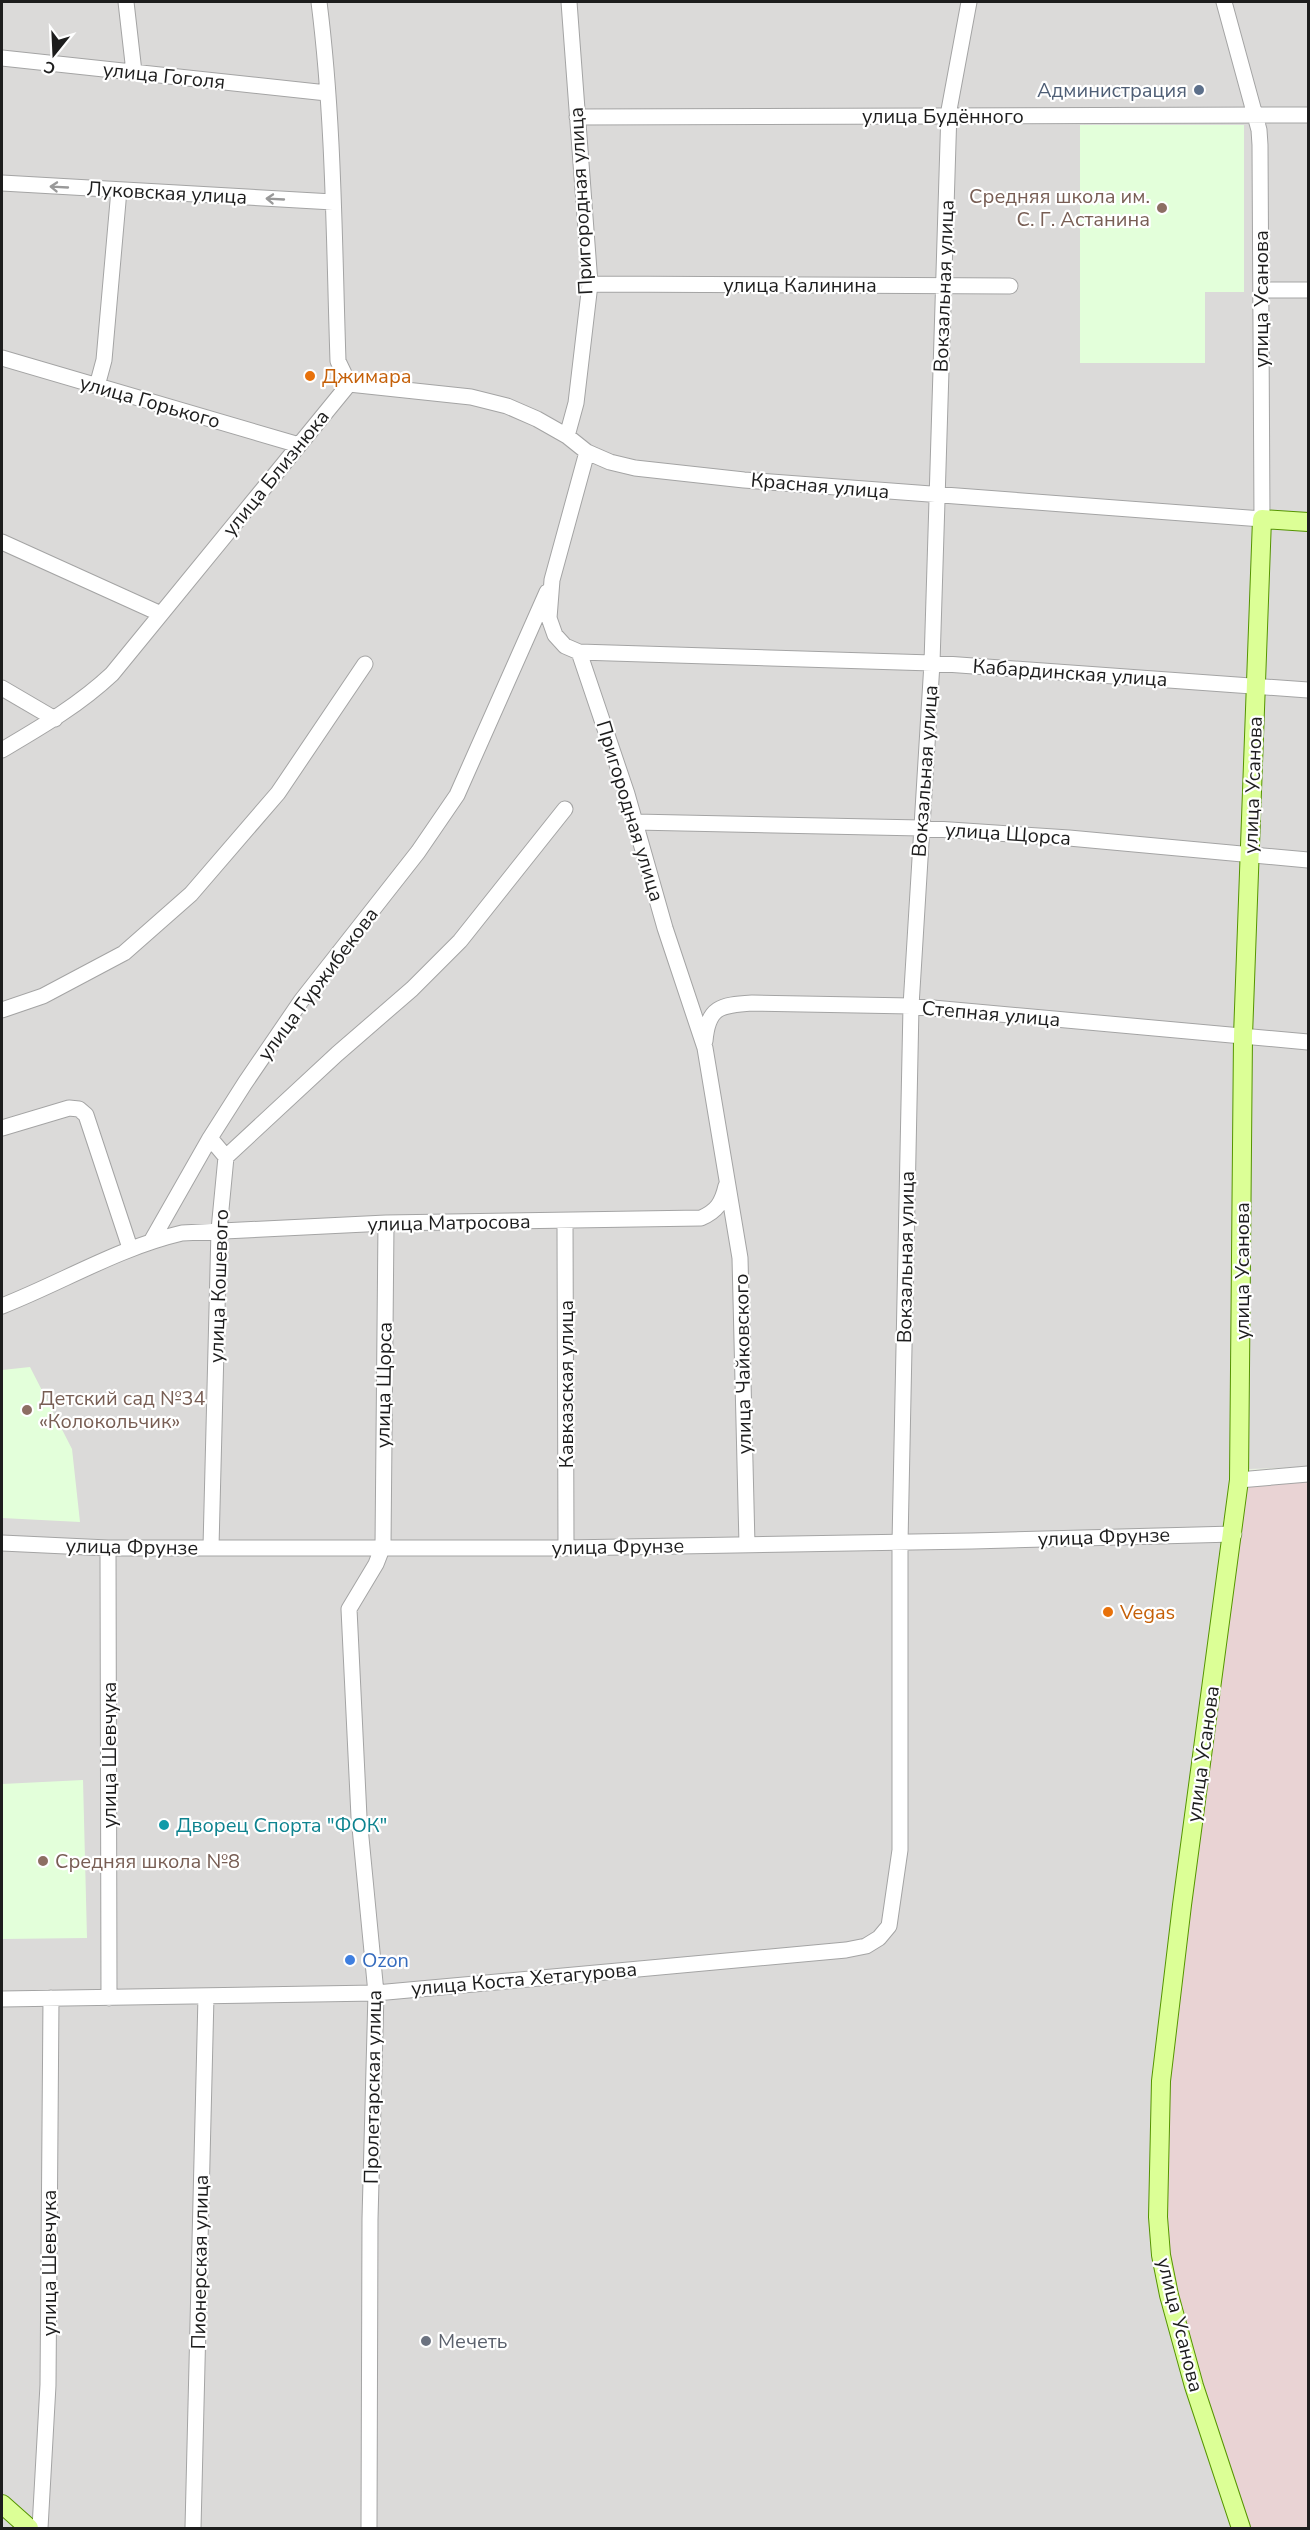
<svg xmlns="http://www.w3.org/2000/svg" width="1310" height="2530" font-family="'Nunito Sans',sans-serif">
	<rect width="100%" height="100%" fill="#e9efe1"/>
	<path fill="#dbdad9" d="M2,2H1308V1467L1247,1469L1239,1480L1223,1521L1234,1534L1245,2528H2Z"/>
	<path fill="#e9d3d4" d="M1308,1474V2528H1249L1169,2295L1161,2081L1239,1480Z"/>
	<path fill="#e3ffda" d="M1080,125H1244V292H1205V363H1080Z
		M30,1367L72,1449L80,1522L2,1518V1370Z
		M83,1780L87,1938L2,1939V1784Z"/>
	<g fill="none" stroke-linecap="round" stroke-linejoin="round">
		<defs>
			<path id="minor" d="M126,2L134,72
				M319,2C334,120 334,241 338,361L349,384
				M2,58L327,93
				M577,117L1308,115
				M2,183L333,202
				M590,284L1010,286
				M1261,290H1308
				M2,358L299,445
				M349,384L471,397L507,406L537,419L567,436L587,452L610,462L635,468L744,480L1262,519L1260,145L1259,130L1224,2
				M97,386L104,360L119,190
				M567,436L576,403L590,284L569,2
				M587,452L552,580L549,618L555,635L565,646L579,652L627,794L665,928L705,1048L740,1258L747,1545
				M2,542L161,614
				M579,652L932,663L1308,690
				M2,688L55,719
				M2,750C41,727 79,705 112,674L349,384
				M635,822L921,828L1069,838L1308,860
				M2,1010L43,996L124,953L191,894L278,793L365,664
				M705,1041C708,1007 720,1005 752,1003L911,1006L1308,1042
				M2,1128L69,1108L79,1109L86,1115L130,1248
				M210,1138L226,1157L219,1230L211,1547
				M226,1157L337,1054L412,989L460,941L565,809
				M565,1221L566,1548
				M152,1240L210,1138L245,1083L301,1001L418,852L457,795L547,592
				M2,1306C63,1282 118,1248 182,1233L386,1223L701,1218C717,1211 722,1203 726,1186
				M1239,1480L1308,1474
				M2,1543L108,1548H566L972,1541L1234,1534
				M108,1548L109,1998
				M2,1999L376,1993L846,1950L866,1946L879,1938L889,1926L900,1850V1543L911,1006L932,663L949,110L969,2
				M40,2528L48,2385L51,1998
				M193,2528L206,1996
				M369,2528L370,2219L376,1993L359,1817L349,1609L376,1564L383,1546L386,1223"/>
			<path id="major" d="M2,2504L29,2528
				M1241,2528L1194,2386L1169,2295L1161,2255L1158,2217L1161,2081L1182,1905L1239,1480L1243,1036L1262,519L1308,522"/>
		</defs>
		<use href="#minor" stroke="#a4a4a4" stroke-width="17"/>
		<use href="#major" stroke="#559500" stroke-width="20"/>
		<use href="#minor" stroke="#fff" stroke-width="15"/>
		<use href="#major" stroke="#dcff96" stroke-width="18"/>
	</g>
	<defs><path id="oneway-shaft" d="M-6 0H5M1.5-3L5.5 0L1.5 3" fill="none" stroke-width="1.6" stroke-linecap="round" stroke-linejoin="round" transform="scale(1.5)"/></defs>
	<g stroke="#999">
		<use href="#oneway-shaft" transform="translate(59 187) rotate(-177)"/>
		<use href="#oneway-shaft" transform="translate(275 199) rotate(-177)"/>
	</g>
	<circle fill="#5c6f8a" stroke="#fff" stroke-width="2" cx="1199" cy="90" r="6"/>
	<g fill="#8d6e63" stroke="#fff" stroke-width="2">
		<circle cx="1162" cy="208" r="6"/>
		<circle cx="27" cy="1410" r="6"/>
		<circle cx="43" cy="1861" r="6"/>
	</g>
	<g fill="#e8710a" stroke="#fff" stroke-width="2">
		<circle cx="310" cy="376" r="6"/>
		<circle cx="1108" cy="1612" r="6"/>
	</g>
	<circle fill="#0f9aa8" stroke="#fff" stroke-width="2" cx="164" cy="1825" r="6"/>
	<circle fill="#3f7fe0" stroke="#fff" stroke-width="2" cx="350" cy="1960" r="6"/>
	<circle fill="#6b7280" stroke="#fff" stroke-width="2" cx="426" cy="2341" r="6"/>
	<g text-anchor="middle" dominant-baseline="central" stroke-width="4.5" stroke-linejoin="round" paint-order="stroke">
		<g font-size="20" fill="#1d1d1d" stroke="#fff">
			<text transform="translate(164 76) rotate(6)">улица Гоголя</text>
			<text x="943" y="116">улица Будённого</text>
			<text transform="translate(167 193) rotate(3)">Луковская улица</text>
			<text transform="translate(581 201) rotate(-93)">Пригородная улица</text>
			<text x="800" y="285">улица Калинина</text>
			<text transform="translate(944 286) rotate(-88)">Вокзальная улица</text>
			<text transform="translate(1261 299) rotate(-90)">улица Усанова</text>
			<text transform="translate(150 402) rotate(16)">улица Горького</text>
			<text transform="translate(276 473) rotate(-51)">улица Близнюка</text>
			<text transform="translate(820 486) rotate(5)">Красная улица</text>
			<text transform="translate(1070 673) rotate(4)">Кабардинская улица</text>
			<text transform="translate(925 771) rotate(-86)">Вокзальная улица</text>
			<text transform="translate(1253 785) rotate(-88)">улица Усанова</text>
			<text transform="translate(630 811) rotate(73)">Пригородная улица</text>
			<text transform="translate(1008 834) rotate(4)">улица Щорса</text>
			<text transform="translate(318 984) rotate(-53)">улица Гуржибекова</text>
			<text transform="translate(991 1014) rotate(5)">Степная улица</text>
			<text transform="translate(449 1223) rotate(-1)">улица Матросова</text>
			<text transform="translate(906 1257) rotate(-89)">Вокзальная улица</text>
			<text transform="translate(1242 1271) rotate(-90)">улица Усанова</text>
			<text transform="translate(219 1286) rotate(-88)">улица Кошевого</text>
			<text transform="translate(743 1364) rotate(-91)">улица Чайковского</text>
			<text transform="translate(566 1384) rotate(-90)">Кавказская улица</text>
			<text transform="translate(384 1385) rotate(-89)">улица Щорса</text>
			<text transform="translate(1104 1537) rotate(-2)">улица Фрунзе</text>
			<text transform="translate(132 1547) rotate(1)">улица Фрунзе</text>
			<text transform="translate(618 1547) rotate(-1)">улица Фрунзе</text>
			<text transform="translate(1203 1754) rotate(-82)">улица Усанова</text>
			<text transform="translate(109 1755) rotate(-90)">улица Шевчука</text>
			<text transform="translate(524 1979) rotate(-5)">улица Коста Хетагурова</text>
			<text transform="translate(373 2087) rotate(-89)">Пролетарская улица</text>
			<text transform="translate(200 2262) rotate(-89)">Пионерская улица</text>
			<text transform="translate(49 2263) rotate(-90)">улица Шевчука</text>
			<text transform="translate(1180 2325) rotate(76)">улица Усанова</text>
		</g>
		<g font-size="20" fill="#4e5e75" stroke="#fff" text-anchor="end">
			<text x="1187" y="90">Администрация</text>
		</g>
		<g font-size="20" fill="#785e54" stroke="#fff" text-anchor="start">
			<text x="1150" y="196" text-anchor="end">Средняя школа им.<tspan x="1150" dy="23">C. Г. Астанина</tspan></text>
			<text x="39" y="1398">Детский сад №34<tspan x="39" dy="23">«Колокольчик»</tspan></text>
			<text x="55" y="1861">Средняя школа №8</text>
		</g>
		<g font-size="20" fill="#c56008" stroke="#fff" text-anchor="start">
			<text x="322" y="376">Джимара</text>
			<text x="1120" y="1612">Vegas</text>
		</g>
		<g font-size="20" fill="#0d838f" stroke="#fff" text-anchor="start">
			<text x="176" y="1825">Дворец Спорта "ФОК"</text>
		</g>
		<g font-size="20" fill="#366cbe" stroke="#fff" text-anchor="start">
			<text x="362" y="1960">Ozon</text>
		</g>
		<g font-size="20" fill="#5b616d" stroke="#fff" text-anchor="start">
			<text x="438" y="2341">Мечеть</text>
		</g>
	</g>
	<rect width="1310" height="2530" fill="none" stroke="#1d1d1d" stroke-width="6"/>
	<g transform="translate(54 54) rotate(198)" stroke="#ffffff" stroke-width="4.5" paint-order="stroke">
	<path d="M0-4.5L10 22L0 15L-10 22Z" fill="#1d1d1d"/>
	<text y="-9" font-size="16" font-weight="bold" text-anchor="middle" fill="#1d1d1d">С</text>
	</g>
</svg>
